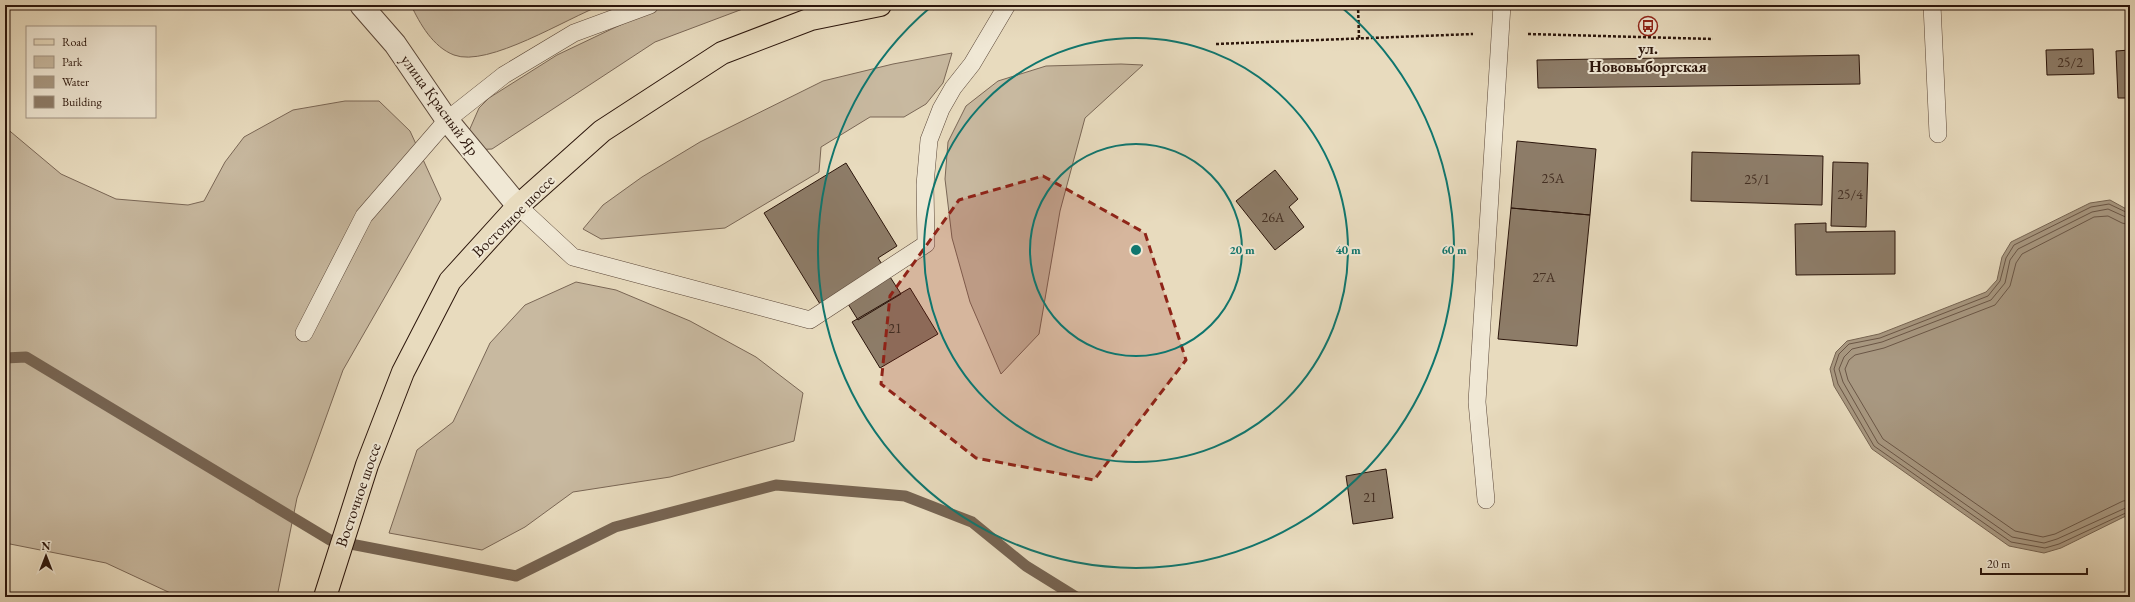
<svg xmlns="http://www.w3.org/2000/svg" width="2135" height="602" font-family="'EB Garamond',serif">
	<rect width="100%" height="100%" fill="#e8dbbe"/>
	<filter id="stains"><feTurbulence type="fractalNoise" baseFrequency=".005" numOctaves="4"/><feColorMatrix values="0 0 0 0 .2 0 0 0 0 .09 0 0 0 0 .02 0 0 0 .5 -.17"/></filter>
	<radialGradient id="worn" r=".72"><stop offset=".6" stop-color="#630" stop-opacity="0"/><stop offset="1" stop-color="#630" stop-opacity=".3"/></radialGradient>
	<path fill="#c8b9a0" stroke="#7a6756" d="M411,5H602C567,18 488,68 454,55C433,47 420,24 411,5Z
		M669,5H749L748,7L655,42L492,149L471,150L465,140L479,108L489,98L557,55L637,17Z
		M952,53L943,83L926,104L904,117H870L821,147L819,172L725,228L601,239L583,229L603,205L642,177L700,142L823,81L893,64Z
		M1121,64L1143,65L1085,118L1060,211L1039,334L1001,374L970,302L952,238L945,179L948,142L966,106L998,81L1046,66Z
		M345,101H379L410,131L441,199L343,370L297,498L277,597H179L106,563L5,543V127L61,174L116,199L188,205L204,201L225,162L244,137L293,110Z
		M576,282L616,290L690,321L756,357L803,393L794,441L670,477L573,492L525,527L482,550L389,533L417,450L453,422L490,343L525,305Z"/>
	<path fill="#a89881" stroke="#766452" d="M2110,200L2130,211V514L2061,548L2044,553L2009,546L1872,449L1834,386L1830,369L1836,352L1847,341L1879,334L1986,292L1997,280L2002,257L2011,242L2090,203Z"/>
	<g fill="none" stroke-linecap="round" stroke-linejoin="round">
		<path stroke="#6a5646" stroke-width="1" d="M2130,214L2109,204L2091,207L2014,245L2006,258L2000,281L1988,296L1880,338L1849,344L1839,354L1834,369L1838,384L1874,446L2011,542L2045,548L2059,544L2130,511
			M2130,219L2108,209L2092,212L2018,249L2010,260L2005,283L1991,300L1882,342L1852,349L1844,357L1839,369L1843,382L1878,443L2012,537L2044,543L2057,539L2130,506
			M2130,225L2122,223L2108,216L2094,217L2022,254L2016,263L2010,286L1995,305L1884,348L1855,355L1849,360L1845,369L1848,380L1883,439L2015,531L2043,537L2055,534L2123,501L2130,500"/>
		<path stroke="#766452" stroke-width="11" d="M5,358L26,357L330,540L516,576L615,527L776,485L905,496L972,522L1026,566L1076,597"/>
	</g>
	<path fill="#8d7c68" stroke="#2b150b" d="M2093,49L2094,74L2047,75L2046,50Z
		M2130,50V98H2118L2116,51Z
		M1859,55L1860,84L1538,88L1537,60Z
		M1517,141L1596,149L1590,215L1511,208Z
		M1692,152L1823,156L1822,205L1691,201Z
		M1833,162L1868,163L1866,227L1831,226Z
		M846,163L897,246L878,258L901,294L858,320L840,291L820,304L764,213Z
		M1275,170L1298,199L1289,207L1304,227L1275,250L1236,201Z
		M1511,208L1590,215L1577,346L1498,339Z
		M1826,223V232L1895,231V274L1796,275L1795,224Z
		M910,288L938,334L880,368L852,322Z
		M1386,469L1393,518L1353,524L1346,476Z"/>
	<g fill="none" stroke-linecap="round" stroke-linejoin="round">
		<defs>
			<path id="service" d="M1932,5L1938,134
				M518,206L573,257L810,320L926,244L925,185L929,140L941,109L953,88L972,64L1007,5
				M304,333L364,216L447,120L504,75L574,33L650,5
				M1486,500L1477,402L1502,5"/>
			<path id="minor" d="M361,5L395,44L447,120L518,206"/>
			<path id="primary" d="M325,597L367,465L403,372L450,281L518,206L602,131L722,53L811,19L880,5"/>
		</defs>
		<use href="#service" stroke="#5a4638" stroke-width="18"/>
		<use href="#minor" stroke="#5a4638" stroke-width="24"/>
		<use href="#primary" stroke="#2b150b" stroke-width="24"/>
		<path stroke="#2b150b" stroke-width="2.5" stroke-dasharray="3 2" stroke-linecap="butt" d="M1358,5L1359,38
			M1528,34L1713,39
			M1216,44L1473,34"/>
		<use href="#service" stroke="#f0e8d5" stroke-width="17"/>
		<use href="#minor" stroke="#f0e8d5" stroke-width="22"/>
		<use href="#primary" stroke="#e8dbbe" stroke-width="22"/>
	</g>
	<path fill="#8f2418" fill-opacity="0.2" stroke="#8f2418" stroke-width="3" stroke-dasharray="8 5" stroke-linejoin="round" d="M1043,176L1145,233L1186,360L1094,480L976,458L881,384L890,296L959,200Z"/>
	<g fill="none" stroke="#0f766e" stroke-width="2">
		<circle cx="1136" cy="250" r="106"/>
		<circle cx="1136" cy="250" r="212"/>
		<path d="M1340 6A318 318 0 1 1 932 6"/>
	</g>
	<defs>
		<symbol id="bus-ring" viewBox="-11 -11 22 22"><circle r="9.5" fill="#f0e8d5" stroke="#8f2418" stroke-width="1.5"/><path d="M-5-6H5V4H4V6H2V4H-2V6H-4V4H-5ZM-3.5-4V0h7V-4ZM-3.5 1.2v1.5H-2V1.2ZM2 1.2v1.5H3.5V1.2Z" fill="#8f2418"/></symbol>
	</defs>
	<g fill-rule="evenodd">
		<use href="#bus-ring" x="1637" y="15" width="22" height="22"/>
	</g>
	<g text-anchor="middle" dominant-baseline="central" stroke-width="4" stroke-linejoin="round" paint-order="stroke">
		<g font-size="14" fill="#442f22">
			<text x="2070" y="62">25/2</text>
			<text x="1553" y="178">25А</text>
			<text x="1757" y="179">25/1</text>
			<text x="1850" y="194">25/4</text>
			<text x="1273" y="217">26А</text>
			<text x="1544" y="277">27А</text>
			<text x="895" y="328">21</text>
			<text x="1370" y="497">21</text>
		</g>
		<g font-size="16" font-weight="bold" fill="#2b150b" stroke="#f0e8d5">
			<text x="1648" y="48">ул.<tspan x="1648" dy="18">Нововыборгская</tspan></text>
		</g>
		<g font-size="16" fill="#2b150b" stroke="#f0e8d5">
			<text transform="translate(440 105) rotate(54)">улица Красный Яр</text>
			<text transform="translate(513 216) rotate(-45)">Восточное шоссе</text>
			<text transform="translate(358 495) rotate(-71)">Восточное шоссе</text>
		</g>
	</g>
	<circle cx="1136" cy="250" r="6" fill="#0f766e" stroke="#f0e8d5" stroke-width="2"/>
	<g font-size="12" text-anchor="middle" font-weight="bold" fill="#0f766e" stroke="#f0e8d5" stroke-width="4" stroke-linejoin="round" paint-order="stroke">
		<text x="1242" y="254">20 m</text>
		<text x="1348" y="254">40 m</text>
		<text x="1454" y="254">60 m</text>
	</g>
	<rect width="2135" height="602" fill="none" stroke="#e8dbbe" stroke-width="20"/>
	<rect x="6" y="6" width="2123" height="590" fill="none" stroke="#2b150b" stroke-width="2"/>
	<rect x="10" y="10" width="2115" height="582" fill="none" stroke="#2b150b"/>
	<rect x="26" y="26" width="130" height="92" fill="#f0e8d5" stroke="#a19484"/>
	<rect x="34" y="39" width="20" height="6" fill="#e8dbbe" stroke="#a19484"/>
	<text x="62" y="46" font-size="12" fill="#2b150b">Road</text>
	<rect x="34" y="56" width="20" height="12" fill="#c8b9a0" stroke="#a19484"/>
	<text x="62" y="66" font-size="12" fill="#2b150b">Park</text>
	<rect x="34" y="76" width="20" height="12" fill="#a89881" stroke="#a19484"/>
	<text x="62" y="86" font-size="12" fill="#2b150b">Water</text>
	<rect x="34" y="96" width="20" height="12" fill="#8d7c68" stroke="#a19484"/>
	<text x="62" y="106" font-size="12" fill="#2b150b">Building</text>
	<g transform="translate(46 556)" stroke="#f0e8d5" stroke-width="3" paint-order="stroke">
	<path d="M0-3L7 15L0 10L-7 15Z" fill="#2b150b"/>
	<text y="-6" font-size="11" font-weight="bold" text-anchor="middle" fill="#2b150b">N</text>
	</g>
	<path d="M1981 568v6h106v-6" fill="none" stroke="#2b150b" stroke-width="2"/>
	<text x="1987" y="568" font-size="12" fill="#2b150b" stroke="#f0e8d5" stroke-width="3" paint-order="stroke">20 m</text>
	<rect width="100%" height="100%" filter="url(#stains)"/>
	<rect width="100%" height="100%" fill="url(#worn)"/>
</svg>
